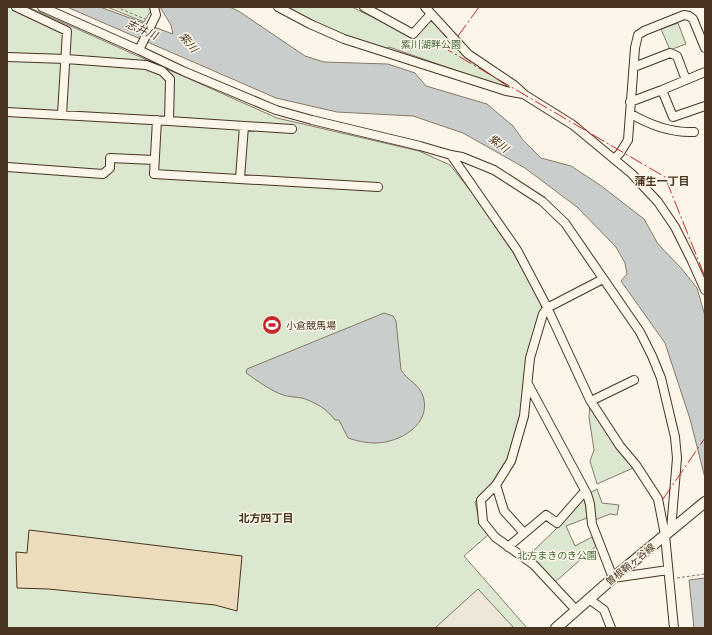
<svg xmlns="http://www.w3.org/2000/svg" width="712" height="635" font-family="Lato,'Noto Sans JP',sans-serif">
	<rect width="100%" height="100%" fill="#fbf6e9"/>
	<path fill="#dce7d0" stroke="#887966" d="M7,7H28L277,118L419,151L450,165L474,195L514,254L541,302L542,308L532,343L522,410L509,458L498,479L475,502L480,523L488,535L464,556L527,628H7Z
		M107,7H151L152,9L144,22Z
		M285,7H352L413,37L431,19L512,88V90L389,47L385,49L343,35Z
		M678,23L686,44L670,50L661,29Z
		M590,404L616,448L633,468L597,484L590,461L594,450L589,417Z
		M597,489L602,503L619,505L617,515L610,514L595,520L594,505L590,493Z
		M582,499H584L586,507L587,518L566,526L575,546L592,537L596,546L554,583L527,557L558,527Z"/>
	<path fill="#ede7d9" stroke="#887966" d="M478,589L514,628H435Z"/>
	<path fill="#c9cecd" stroke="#887966" d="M67,7H100L173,34L171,25L160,7H230L240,12L305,56L324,62L388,64L415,73L426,86L487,104L513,126L523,140L541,158L571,166L600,185L644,219L658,244L681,268L697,288L705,316V478L690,419L665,343L621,281L627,274L625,263L616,247L577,207L525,168L463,133L413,116L337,112L276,98Z
		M384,313L393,316L396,321L401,370C407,380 419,384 423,396C432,424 400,443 375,443C366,443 357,441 348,438L339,420H335C327,409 315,402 302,398C296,397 289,397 283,395C269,390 258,381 246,373L247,369Z
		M705,578V628H694L689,580Z"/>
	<path fill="#ecdcbc" stroke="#4a3520" d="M29,530L242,556L237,611L215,605L48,589L17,588L16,552L27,553Z"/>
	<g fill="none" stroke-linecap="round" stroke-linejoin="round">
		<defs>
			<path id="minor" d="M16,7L67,31L62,115
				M42,7L139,50L183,71L276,110L312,120L420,146L451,155L462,157L494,170L542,201L565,223L640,332L652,356L661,378L675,437L677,458L671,530
				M278,7L310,24L344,39L506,91L523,94
				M364,7L413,34L431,14
				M425,7L468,54L514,85L525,95L573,125L632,174L658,202L675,227L692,261L705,290
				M139,50L156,15L154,7
				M7,57L66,59L146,65L162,71L170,79L169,121
				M634,67L670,53L677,56L686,80
				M662,90L673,117L705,106
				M630,102L662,90L705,72
				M7,112L169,121L292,129
				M631,114C650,125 671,133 694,132
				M157,120L154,174L378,187
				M451,155L517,250L546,305L590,400L620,446L636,465L658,499L665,535L674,628
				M614,159L620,153L628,140L635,48L638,35L644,31L684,15L689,16L693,19L705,48
				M7,167L103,174L110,168V158L154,160
				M240,178L244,126
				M528,384L587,494L590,504L592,524L613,578L668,570
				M591,401L634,380
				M496,485L504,511L524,533
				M508,547L546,515L557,523L585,491
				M589,599L604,610L611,628
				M576,610L534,565L495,537L483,522L481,500L496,485L511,461L524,416L530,358L543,314L547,308L603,279"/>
			<path id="major" d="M556,628L613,578L705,502"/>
		</defs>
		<use href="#minor" stroke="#4a3520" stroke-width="10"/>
		<use href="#major" stroke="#4a3520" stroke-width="12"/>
		<path stroke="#7f6f5c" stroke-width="1" stroke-dasharray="3 2" stroke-linecap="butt" d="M116,7L145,19
			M677,578L705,574"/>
		<use href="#minor" stroke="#fbf6e9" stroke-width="8"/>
		<use href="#major" stroke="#fbf6e9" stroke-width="10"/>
		<path stroke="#c62828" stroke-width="1" stroke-dasharray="14 3 2 3" stroke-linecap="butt" d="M479,7L448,50L665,177L705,277
			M663,499L705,438"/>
	</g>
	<defs>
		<symbol id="stadium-disc" viewBox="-11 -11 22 22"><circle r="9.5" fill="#c62828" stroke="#fbf6e9"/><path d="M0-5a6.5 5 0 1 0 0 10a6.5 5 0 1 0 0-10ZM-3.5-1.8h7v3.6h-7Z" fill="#fff"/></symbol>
	</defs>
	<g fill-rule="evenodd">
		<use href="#stadium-disc" x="261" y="314" width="22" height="22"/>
	</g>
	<g text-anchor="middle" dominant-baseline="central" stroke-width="3" stroke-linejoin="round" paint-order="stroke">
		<g font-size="10" fill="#436837" stroke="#fbf6e9">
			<text x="431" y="44">紫川湖畔公園</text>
			<text x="557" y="555">北方まきのき公園</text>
		</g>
		<g font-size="10" fill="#4a3520" stroke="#fbf6e9" text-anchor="start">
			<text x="286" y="325">小倉競馬場</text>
		</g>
		<g font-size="10" fill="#4a3520" stroke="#fbf6e9">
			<text transform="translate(630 564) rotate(-39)">曽根鞘ヶ谷線</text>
		</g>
		<g font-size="11" font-style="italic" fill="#4a3520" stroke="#fbf6e9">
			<text transform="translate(142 29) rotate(24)">志井川</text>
			<text transform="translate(189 42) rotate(51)">紫川</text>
			<text transform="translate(499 143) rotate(37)">紫川</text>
		</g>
		<g font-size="11" font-weight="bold" fill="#4a3520" stroke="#fbf6e9">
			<text x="662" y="180">蒲生一丁目</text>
			<text x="266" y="517">北方四丁目</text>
		</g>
	</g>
	<rect width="712" height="635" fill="none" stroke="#4a3520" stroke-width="16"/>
</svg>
